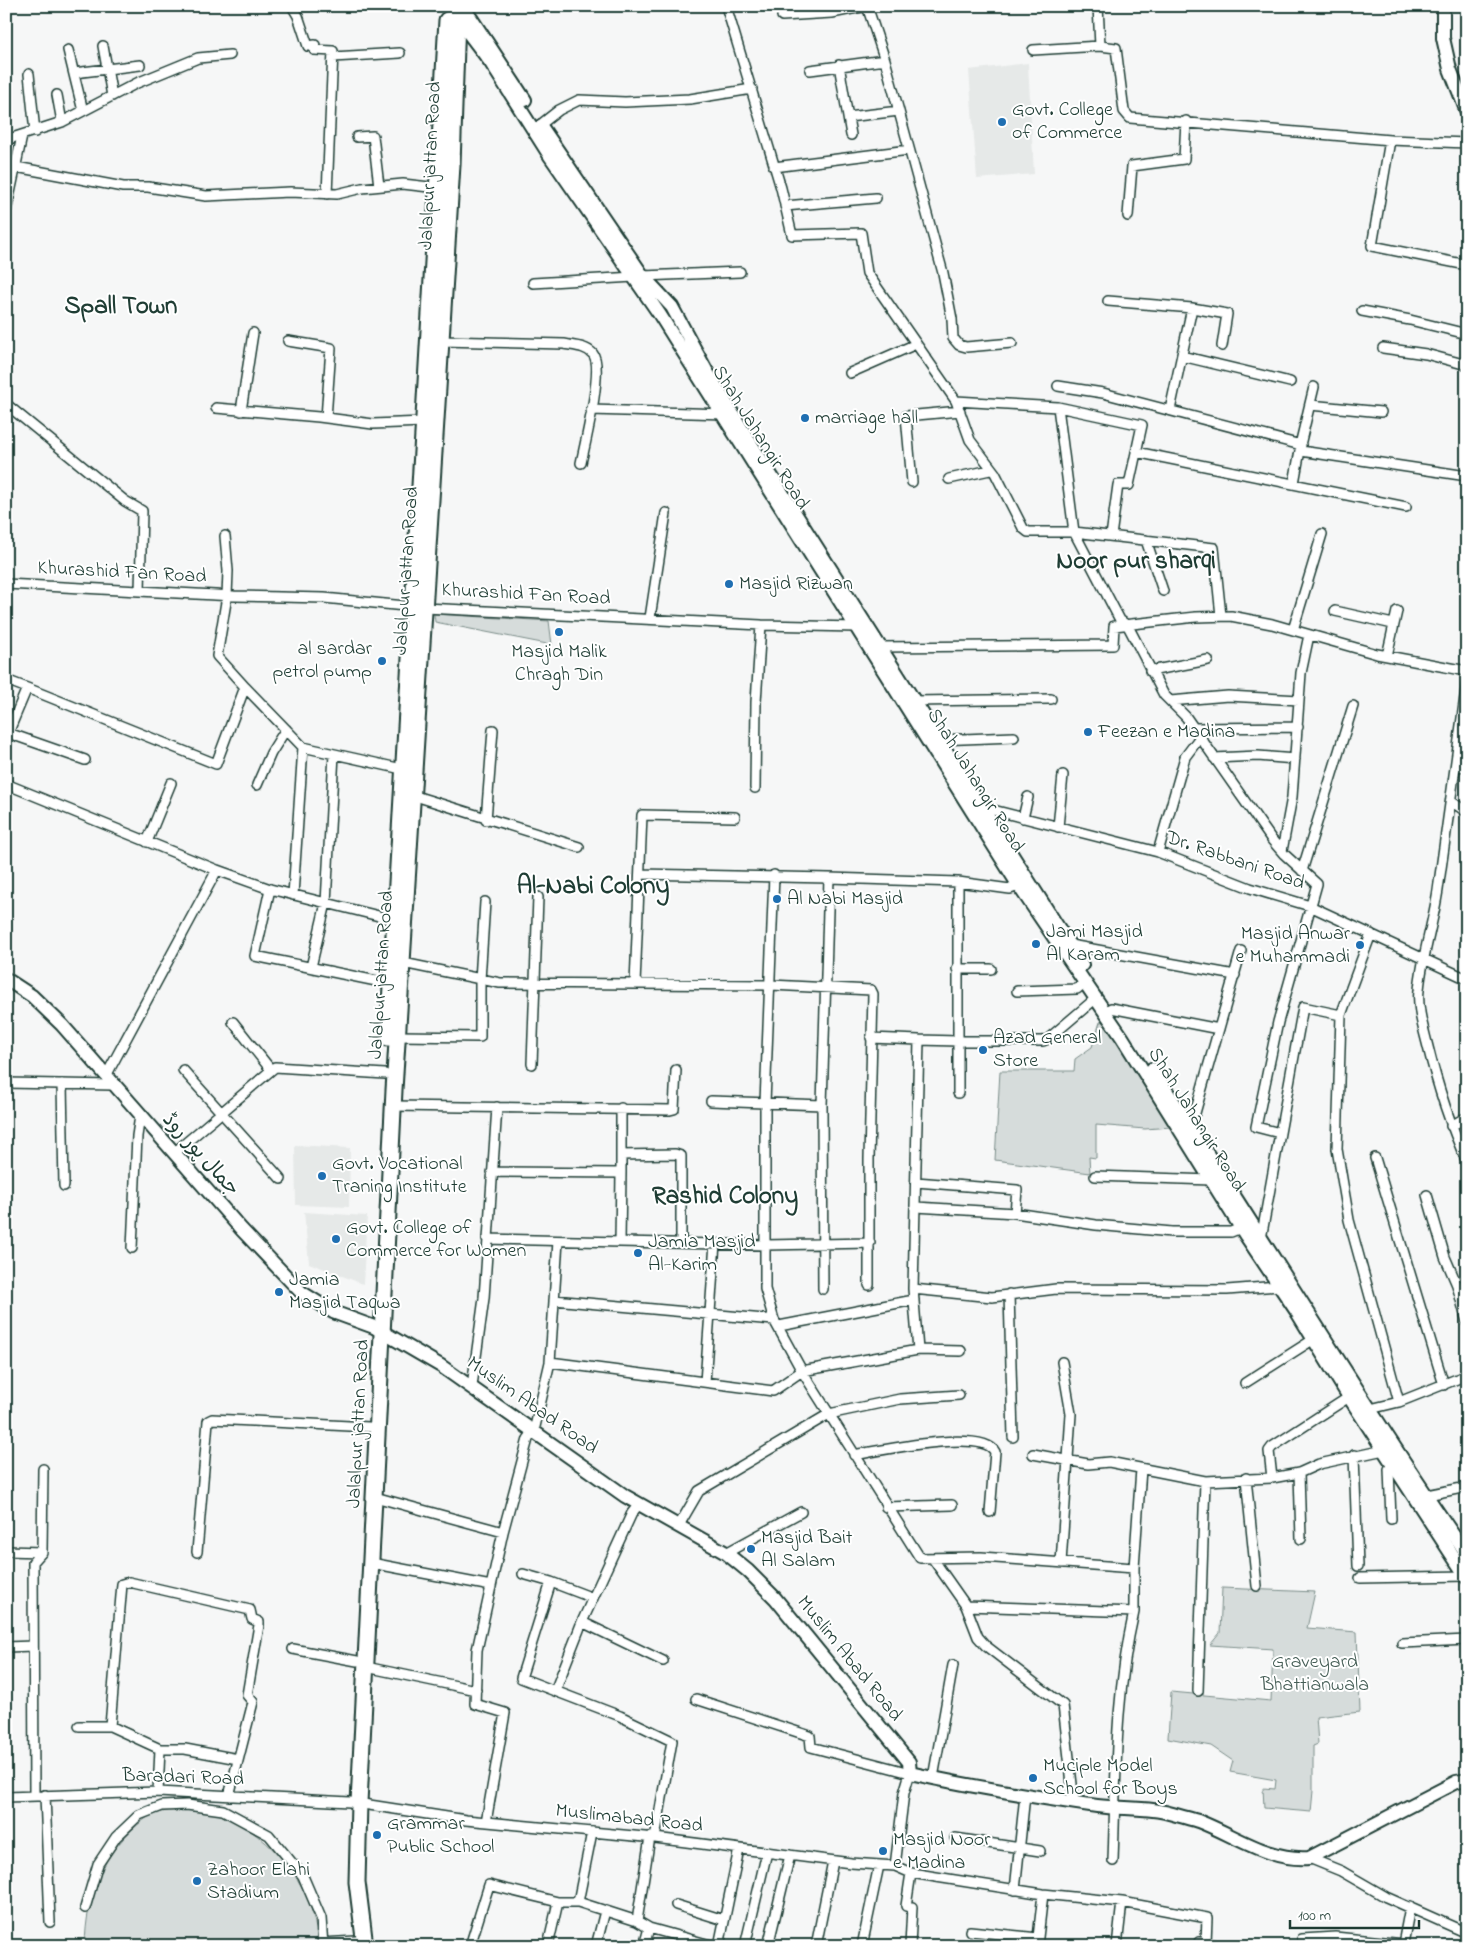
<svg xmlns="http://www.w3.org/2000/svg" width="1473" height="1952" font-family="'Indie Flower','Playpen Sans Arabic',sans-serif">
	<rect width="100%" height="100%" fill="#f6f7f7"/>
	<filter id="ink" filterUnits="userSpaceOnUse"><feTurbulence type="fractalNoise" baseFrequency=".02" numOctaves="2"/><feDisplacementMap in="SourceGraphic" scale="10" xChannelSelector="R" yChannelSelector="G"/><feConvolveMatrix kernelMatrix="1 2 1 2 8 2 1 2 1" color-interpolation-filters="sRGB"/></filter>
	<g filter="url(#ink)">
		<path fill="#e6e9e8" d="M1028,63L1034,174L977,179L969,70Z
			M295,1145L350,1148L349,1207L296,1205Z
			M304,1212L367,1216L363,1284L309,1263Z"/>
		<path fill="#d6dcdb" stroke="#7a8c88" d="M434,614L549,621L552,645L435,622Z
			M1105,1021L1171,1127L1145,1129L1096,1125V1158L1089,1157L1090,1173L995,1160L1000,1071H1074L1075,1059L1092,1047L1100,1022Z
			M1222,1588L1315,1592L1307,1628L1357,1632L1360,1712L1316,1717L1318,1744L1313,1746V1791L1311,1812L1264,1808L1263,1788L1275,1789L1276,1780L1230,1772L1233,1761L1211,1746L1168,1738L1171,1692L1271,1701L1273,1649L1210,1645L1220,1633Z
			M174,1809C184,1809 196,1808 205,1810C263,1825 318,1883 317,1946H85C86,1895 103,1850 145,1819C152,1813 165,1812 174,1809Z"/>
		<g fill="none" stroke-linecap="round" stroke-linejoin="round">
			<defs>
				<path id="street" d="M292,6L298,16L308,46L315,45L314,50L333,51L327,194
					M726,6L781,188L792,235L861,233L867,273L956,401L970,440L995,473L1023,528L1028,532H1074L1120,620L1128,626L1164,695L1186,717L1272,840L1284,854L1317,884L1278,1022L1256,1127L1280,1133L1261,1239
					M867,6L885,60L943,273L952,319L953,338L959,345L966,347L1012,343
					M1098,6L1100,46
					M782,16L832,13L867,6
					M103,46L112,96
					M68,50L83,111
					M1033,50L1100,46L1116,48L1124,111L1130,118L1390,140L1467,143
					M333,57L400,53
					M839,65L851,135
					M810,70L885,60
					M74,73L140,65
					M29,74L35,132
					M57,95L62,122
					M848,117L899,111
					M540,125L559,110L579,100L625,102L690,99L752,89
					M357,137L373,136L379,186
					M6,140L62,122L137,83L198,58L230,55
					M1390,140L1372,246L1467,265
					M16,167L123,187H148L206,196L290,192L337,194L362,188L403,184L438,188
					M774,167L909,150
					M785,206L876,198
					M6,212L22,136
					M1128,216L1132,166L1184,159L1186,121
					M643,276L740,272
					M533,283L634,277
					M1108,301L1192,308L1227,314L1222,346
					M1362,311L1410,320L1467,334
					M288,341L331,348L326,418
					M441,341L564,344C574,346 586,346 593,354C604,367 585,444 581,463
					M1383,348L1426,354L1467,365
					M1182,356L1290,382
					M850,373L916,344
					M1058,386L1103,393L1301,445L1294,483
					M956,401L1058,407L1142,425L1129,485H1118L1111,536
					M6,404L125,501L142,511L140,591
					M1310,405L1381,412
					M1058,407L1074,532L1214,548L1221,616
					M216,408L319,417L373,424L424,422
					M591,410L725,414
					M1170,410L1192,308
					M241,411L253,333
					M1300,445L1314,387
					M1301,451L1467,476
					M1136,452L1406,507
					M949,479L990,470
					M912,482L906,416L960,411
					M225,536L228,571L227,596L217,656L245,687
					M1146,540L1163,591
					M6,584L234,596L324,598L425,608L761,625L856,627L859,625
					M1335,611L1393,624
					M650,618L666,513
					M1293,630L1322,534
					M879,647L1113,645L1114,626L1196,617L1231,616L1272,624L1377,654L1467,671
					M1387,656L1397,611
					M1150,671L1208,660
					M6,680L27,688
					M1467,682L1438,890C1433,924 1422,956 1419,990C1417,1007 1423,1027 1427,1043C1437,1084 1449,1123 1467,1162
					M913,701L1051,699
					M1170,701L1228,696L1299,700
					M1193,728L1298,727
					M8,733L85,760
					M6,738L27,688L216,764L245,687L303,747L402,769
					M938,740L1014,737
					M1214,758L1258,756L1295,759
					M1456,766L1467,767
					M6,784L217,870L270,889L395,920
					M257,785L271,753L286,729
					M755,788L756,702L761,625
					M412,795L579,847
					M1452,802L1467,812
					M981,807L1158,852L1250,888L1310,906L1467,979
					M1023,818L1028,797
					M486,820L493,730
					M1058,827L1063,775
					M147,842L171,783
					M1282,851L1292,797L1301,673L1309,635
					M1158,852L1185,757L1200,737
					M1302,871L1353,706
					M640,874L829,878
					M270,889L255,956L391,984
					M293,895L303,747
					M1070,945L1235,975
					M403,963L500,983L771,985L871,990L873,994L869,1159V1285
					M311,967L326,903L334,754
					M957,969H991
					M635,984L642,815L735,817
					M1017,991L1077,989L1084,983
					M1111,1008L1219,1029
					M1341,1015L1337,1149L1349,1220L1399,1402
					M233,1022L271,1070
					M398,1036L480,1037V980L485,902
					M871,1038L919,1040L913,1289
					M919,1040L958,1041V882
					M532,1064L538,897
					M183,1070L281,1179
					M106,1076L217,870
					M6,1083L113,1085
					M62,1084L64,1186
					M958,1093V1041H1043L1048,1039L1095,999
					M711,1101L822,1105
					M394,1106L670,1110L674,1109L676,1070
					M1186,1122L1195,1113L1241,951
					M1451,1126L1467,1117
					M1280,1133L1303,1007L1341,1015L1371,934
					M175,1152L275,1067L385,1074
					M621,1155L675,1154L681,1156V1243
					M1375,1158L1444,1385
					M621,1173V1108
					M1095,1176L1211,1180
					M916,1182L1017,1190L1015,1213
					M1427,1195L1445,1257L1457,1285L1467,1322
					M916,1207L1015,1213L1096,1225L1172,1232H1231L1241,1228
					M487,1239L620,1242L621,1173L492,1172
					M558,1241L550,1362L773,1391L802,1371L774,1320L765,1289V1103L774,875
					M620,1242L766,1245L870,1243
					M132,1248L137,1136L140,1116
					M823,1289L822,1105L829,878L958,882L1010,889L1019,886
					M1009,1294L1013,1437
					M554,1300L774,1320
					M779,1326L914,1300
					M918,1350L913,1289L992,1297L1056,1289L1227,1290L1279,1286
					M961,1351L918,1350L802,1371L920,1558L981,1557L1134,1568L1141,1469
					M705,1382L715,1243
					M1245,1383L1314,1339
					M472,1386L484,1298L497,1107
					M1370,1409L1399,1402L1467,1375
					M1033,1454L1088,1464L1109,1462L1205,1481L1272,1478L1299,1473L1319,1464L1384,1450
					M854,1455C877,1451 983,1428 995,1452L990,1512
					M1354,1455L1358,1566
					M1299,1473L1301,1539
					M1246,1478L1257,1586
					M1272,1478L1269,1451L1272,1447L1349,1397
					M1427,1495L1467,1487
					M375,1497L503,1532
					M886,1507L952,1505
					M1391,1519L1389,1469L1392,1464
					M678,1527L699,1491L829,1414L900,1399L959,1395
					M6,1551L42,1552
					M197,1552L208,1421L212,1419L369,1427
					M726,1553L801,1512
					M933,1559L966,1606L1134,1612V1568
					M371,1563L491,1586
					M1061,1563L1071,1414L1062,1362
					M523,1574L551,1582
					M1360,1578L1466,1576
					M593,1598L551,1582L521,1678L620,1716L672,1741L655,1838
					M966,1606L978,1637L986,1646L1063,1705L1074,1802
					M582,1622L663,1661
					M1402,1643L1467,1640
					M6,1647L33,1646
					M293,1649L357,1661
					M366,1667L476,1690
					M555,1691L582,1622L632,1513L639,1504
					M1198,1691L1205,1481
					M696,1699L810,1736L811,1747L910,1773L904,1793L895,1866
					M79,1726H110L160,1749L158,1792
					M110,1726L122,1584L129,1582L250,1610L252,1619L259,1622V1625L247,1695L253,1702L229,1796
					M160,1749H185L238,1759
					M933,1778L953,1665
					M34,1795L33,1562L42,1552L43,1469
					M45,1795L50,1922
					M6,1797L158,1792L350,1802L466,1820L655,1838L851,1863L895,1866L911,1873L1043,1894L1122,1902L1207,1918L1206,1943
					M486,1822L505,1713L475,1704L477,1650L503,1532L528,1439L534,1431L550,1362
					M955,1838L1040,1851
					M1309,1858L1341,1871L1386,1897L1467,1933
					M1113,1861C1116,1776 1115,1695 1134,1612
					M1015,1890L1025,1795
					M578,1902L592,1832
					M676,1905L724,1920
					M85,1908L98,1864L116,1837L139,1815L162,1806L187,1805L223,1810L269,1835L303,1876L321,1918L323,1946
					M637,1921L650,1837
					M970,1931L1038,1938
					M323,1943L356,1941
					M470,1946L489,1885L558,1902H578L637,1921L649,1928
					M548,1946L558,1902
					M596,1946L605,1911
					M644,1946L649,1928L714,1946
					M719,1946L739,1849
					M745,1946L767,1852
					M768,1946L790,1855
					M816,1946L833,1861
					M862,1946L879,1865
					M910,1946L912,1907L906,1906L911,1873
					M1037,1946L1043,1894
					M1117,1946L1122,1902
					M1198,1946L1199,1942L1222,1946
					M1302,1946V1939L1335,1937L1403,1944L1410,1907"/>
				<path id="secondary" d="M448,6L491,63L550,156L660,315L1019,886L1122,1037L1246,1236L1297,1312L1349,1397L1467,1578
					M463,6L525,100
					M1443,6V38L1450,69L1467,112
					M541,126L643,276L672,307L706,370L748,439L1082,965
					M6,979L32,996L62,1025L242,1230L301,1292L333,1312L374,1327L441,1366L625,1496L726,1553L748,1571L775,1598L909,1762L910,1773C972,1787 1035,1797 1097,1806C1120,1809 1143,1807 1165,1812C1176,1815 1188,1818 1198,1821C1235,1835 1268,1861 1309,1858L1456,1782L1467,1780
					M1152,1069C1259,1230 1357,1396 1467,1555"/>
				<path id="primary" d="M388,1038L447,20
					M365,1946L357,1882L359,1803L394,1090L452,165L457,17L456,6"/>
			</defs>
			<use href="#street" stroke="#1f3d34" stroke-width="12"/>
			<use href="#secondary" stroke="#1f3d34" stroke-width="16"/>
			<use href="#primary" stroke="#1f3d34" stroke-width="19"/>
			<use href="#street" stroke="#fff" stroke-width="9"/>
			<use href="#secondary" stroke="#fff" stroke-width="12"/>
			<use href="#primary" stroke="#fff" stroke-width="15"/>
		</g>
	</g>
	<g fill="#1f6fb2" stroke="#fff" stroke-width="2">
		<circle cx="1002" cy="122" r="5"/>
		<circle cx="805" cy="418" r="5"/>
		<circle cx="729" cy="584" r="5"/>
		<circle cx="559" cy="632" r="5"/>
		<circle cx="382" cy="661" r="5"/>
		<circle cx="1088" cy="732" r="5"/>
		<circle cx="777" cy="899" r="5"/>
		<circle cx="1036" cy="944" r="5"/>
		<circle cx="1360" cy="945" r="5"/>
		<circle cx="983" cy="1050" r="5"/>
		<circle cx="322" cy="1176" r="5"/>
		<circle cx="336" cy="1239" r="5"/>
		<circle cx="638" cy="1253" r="5"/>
		<circle cx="279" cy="1292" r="5"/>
		<circle cx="751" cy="1549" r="5"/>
		<circle cx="1033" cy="1778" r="5"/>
		<circle cx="377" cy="1835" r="5"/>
		<circle cx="883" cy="1851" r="5"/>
		<circle cx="197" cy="1881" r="5"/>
	</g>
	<g text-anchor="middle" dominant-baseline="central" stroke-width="4" stroke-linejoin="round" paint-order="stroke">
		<g font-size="20" fill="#1f3d34" stroke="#fff" text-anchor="start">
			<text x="1012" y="110">Govt. College<tspan x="1012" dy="23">of Commerce</tspan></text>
			<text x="815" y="418">marriage hall</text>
			<text x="739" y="584">Masjid Rizwan</text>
			<text x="372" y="649" text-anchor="end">al sardar<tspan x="372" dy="23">petrol pump</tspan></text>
			<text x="559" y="652" text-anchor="middle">Masjid Malik<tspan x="559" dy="23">Chragh Din</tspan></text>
			<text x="1098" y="732">Feezan e Madina</text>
			<text x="787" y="899">Al Nabi Masjid</text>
			<text x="1046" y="932">Jami Masjid<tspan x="1046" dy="23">Al Karam</tspan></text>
			<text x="1350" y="934" text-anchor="end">Masjid Anwar<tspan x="1350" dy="23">e Muhammadi</tspan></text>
			<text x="993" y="1038">Azad General<tspan x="993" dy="23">Store</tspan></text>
			<text x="332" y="1164">Govt. Vocational<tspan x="332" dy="23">Traning Institute</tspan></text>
			<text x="346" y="1228">Govt. College of<tspan x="346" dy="23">Commerce for Women</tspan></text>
			<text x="648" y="1242">Jamia Masjid<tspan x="648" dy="23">Al-Karim</tspan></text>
			<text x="289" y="1280">Jamia<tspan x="289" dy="23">Masjid Taqwa</tspan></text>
			<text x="761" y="1538">Masjid Bait<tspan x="761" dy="23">Al Salam</tspan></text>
			<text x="1043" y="1766">Muciple Model<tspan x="1043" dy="23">School for Boys</tspan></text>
			<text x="387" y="1824">Grammar<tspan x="387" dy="23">Public School</tspan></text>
			<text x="893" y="1840">Masjid Noor<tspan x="893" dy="23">e Madina</tspan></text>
			<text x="207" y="1870">Zahoor Elahi<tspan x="207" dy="23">Stadium</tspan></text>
		</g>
		<g font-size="20" fill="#1f3d34" stroke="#fff">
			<text transform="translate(431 166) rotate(-87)">Jalalpur jattan Road</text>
			<text transform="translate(760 438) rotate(58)">Shah Jahangir Road</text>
			<text transform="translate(407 571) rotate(-86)">Jalalpur jattan Road</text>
			<text transform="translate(122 573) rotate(3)">Khurashid Fan Road</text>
			<text transform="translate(526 595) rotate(3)">Khurashid Fan Road</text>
			<text transform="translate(975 781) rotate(58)">Shah Jahangir Road</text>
			<text transform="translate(1235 861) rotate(19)">Dr. Rabbani Road</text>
			<text transform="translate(382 975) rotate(-86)">Jalalpur jattan Road</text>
			<text transform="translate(1196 1120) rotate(58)">Shah Jahangir Road</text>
			<text transform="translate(200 1155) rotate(48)">جمال پور روڈ</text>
			<text transform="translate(532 1406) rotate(35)">Muslim Abad Road</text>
			<text transform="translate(359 1424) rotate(-87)">Jalalpur jattan Road</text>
			<text transform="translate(849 1659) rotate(51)">Muslim Abad Road</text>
			<text transform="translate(183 1778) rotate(2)">Baradari Road</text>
			<text transform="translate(629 1819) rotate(6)">Muslimabad Road</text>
		</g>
		<g font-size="20" fill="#445d55" stroke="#fff">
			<text x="1315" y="1662">Graveyard<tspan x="1315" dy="23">Bhattianwala</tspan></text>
		</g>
		<g font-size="25" font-weight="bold" fill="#1f3d34" stroke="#fff">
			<text x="121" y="307">Spall Town</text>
			<text x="1136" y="562">Noor pur sharqi</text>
			<text x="593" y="887">Al-Nabi Colony</text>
			<text x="725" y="1197">Rashid Colony</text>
		</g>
	</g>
	<rect width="1473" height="1952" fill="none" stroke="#fff" stroke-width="25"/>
	<rect x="12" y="12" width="1448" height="1927" fill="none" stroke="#1f3d34" stroke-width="2" filter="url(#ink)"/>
	<path d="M1290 1920v8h129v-8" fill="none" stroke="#1f3d34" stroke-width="2.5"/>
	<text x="1298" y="1920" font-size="15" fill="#1f3d34" stroke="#ffffff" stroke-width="4" paint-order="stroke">100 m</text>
</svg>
